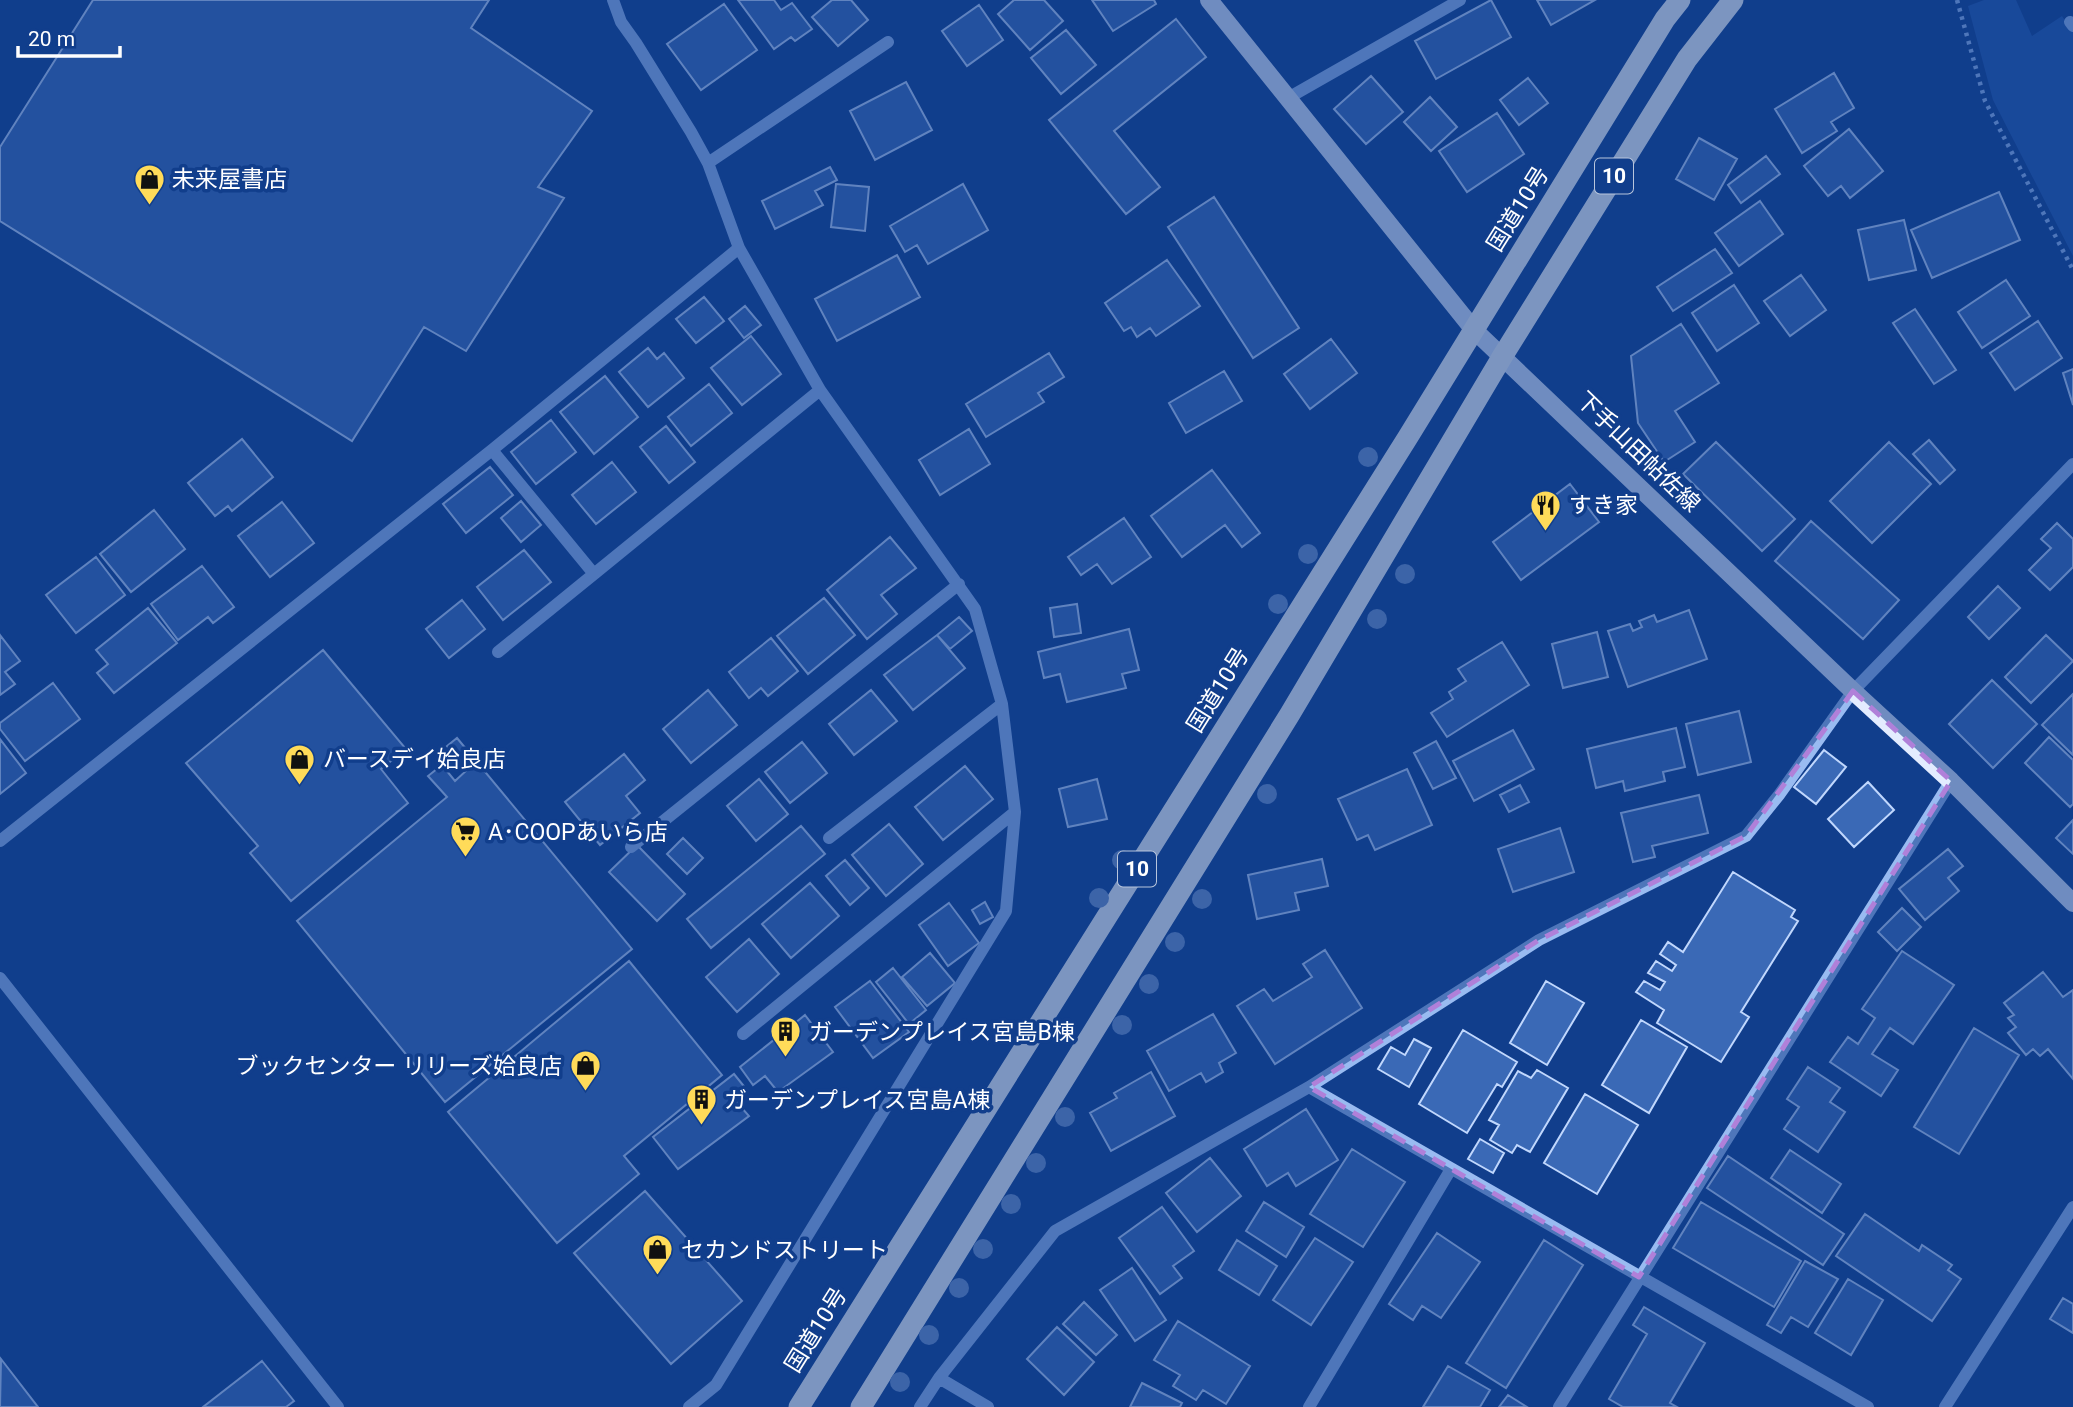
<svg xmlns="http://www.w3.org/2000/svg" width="2073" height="1407" font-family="Roboto,'Noto Sans JP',sans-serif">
	<rect width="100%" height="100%" fill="#113e8c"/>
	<path fill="#2357ab" d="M1984,0H2016L2032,36L2062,16L2073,32V256L1993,100L1968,6Z"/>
	<path fill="#3a69b6" stroke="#c0d7fd" stroke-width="2" d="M93,0H489L471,28L592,111L538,187L564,198L466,351L424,327L352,441L0,221V147Z
		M738,0H774L781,10L792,3L812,29L795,41L791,37L774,49Z
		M832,0H851L868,20L838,46L812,17Z
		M1014,0H1044L1063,21L1030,50L998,14Z
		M1092,0H1154L1156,4L1113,31Z
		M1491,0L1511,37L1436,79L1415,41Z
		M1537,0H1595L1551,25Z
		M724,4L757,50L701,90L667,44Z
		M979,5L1003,40L967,66L942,31Z
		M1176,19L1206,57L1114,131L1160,187L1126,214L1049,120Z
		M1066,30L1096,65L1061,94L1031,58Z
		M1834,73L1854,108L1831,122L1837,131L1802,153L1775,109Z
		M1371,76L1403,112L1366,144L1334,109Z
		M1528,78L1548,103L1519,125L1500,100Z
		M906,82L932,130L875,160L850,111Z
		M1430,97L1457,127L1431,151L1404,122Z
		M1497,113L1524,154L1467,192L1439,151Z
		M1849,129L1883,171L1850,198L1841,186L1828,196L1804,166Z
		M1699,138L1737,159L1714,200L1676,179Z
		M1766,156L1780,174L1741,203L1728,185Z
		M830,167L837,180L815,191L823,205L775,229L762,201Z
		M836,184L869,187L865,231L831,227Z
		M963,184L988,230L928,264L917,245L905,252L890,226Z
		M1999,192L2020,240L1932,278L1911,230Z
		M1214,197L1299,328L1253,358L1168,227Z
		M1760,201L1783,234L1739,266L1715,233Z
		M1904,220L1916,270L1869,280L1858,230Z
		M1715,249L1732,273L1673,311L1657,287Z
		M897,255L920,297L837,341L815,299Z
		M1167,260L1200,306L1156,336L1150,328L1137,337L1131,327L1124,331L1105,303Z
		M1801,275L1826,310L1790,336L1764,301Z
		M2006,280L2030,316L1982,348L1958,312Z
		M1734,285L1759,323L1717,351L1692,313Z
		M704,297L724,321L696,343L676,319Z
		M745,306L761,325L744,338L729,319Z
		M1915,309L1956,370L1934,384L1893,323Z
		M2038,321L2062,358L2015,390L1990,353Z
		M1681,324L1719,383L1675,411L1695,442L1664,462L1638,423L1631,356Z
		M751,336L781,374L742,405L711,368Z
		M1331,339L1357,373L1310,409L1284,374Z
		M648,348L657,359L664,353L684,378L648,407L619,372Z
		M1049,353L1064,377L1038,393L1044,402L986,437L966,404Z
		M2073,369V405L2063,373Z
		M1224,371L1242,401L1186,433L1169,403Z
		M605,376L638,417L594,454L560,412Z
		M709,384L732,413L691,446L668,417Z
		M551,420L576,452L536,484L511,452Z
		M666,426L695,462L669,483L640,447Z
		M969,429L990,464L940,495L919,460Z
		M242,439L273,477L232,511L228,506L215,516L188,483Z
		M1929,440L1955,470L1940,484L1913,454Z
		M1716,442L1795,519L1762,551L1683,474Z
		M1889,442L1931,484L1872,543L1830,501Z
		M612,462L636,492L596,524L572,495Z
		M490,467L513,495L466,533L443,504Z
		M1212,470L1260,533L1242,547L1225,525L1182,557L1151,516Z
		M1570,484L1599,522L1521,580L1493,542Z
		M521,501L541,525L521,542L501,518Z
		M282,502L314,543L270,577L238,536Z
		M154,510L185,549L131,592L100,554Z
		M1124,518L1151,557L1112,584L1097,564L1081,575L1068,557Z
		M1811,521L1899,600L1863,639L1775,561Z
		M2057,523L2073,539V567L2050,590L2029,570L2051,548L2041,539Z
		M890,537L916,568L881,595L897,614L867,639L827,590Z
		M524,550L551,582L503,620L477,587Z
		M96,557L125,595L76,633L46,595Z
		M202,566L234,607L213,623L208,617L178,640L151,604Z
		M1998,586L2020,608L1989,639L1968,617Z
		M824,598L855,635L808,674L777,636Z
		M462,600L485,629L449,658L426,629Z
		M1077,604L1081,633L1054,637L1050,608Z
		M148,608L177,643L114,693L97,673L108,664L96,650Z
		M1689,610L1707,659L1628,687L1608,631L1630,624L1633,631L1642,627L1639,621L1654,615L1657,622Z
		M959,617L972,631L950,649L937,635Z
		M1129,629L1139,670L1122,674L1126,688L1067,702L1060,674L1044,678L1038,652Z
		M1597,632L1608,677L1563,688L1552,644Z
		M0,635L20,661L5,672L15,684L0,695Z
		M937,635L965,668L913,710L884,675Z
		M2046,635L2073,661L2031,703L2005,677Z
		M771,638L798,671L768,696L761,688L749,698L729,672Z
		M1502,642L1529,685L1447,737L1431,713L1453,699L1449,692L1466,681L1458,669Z
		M323,650L406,749L381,769L408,803L291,901L250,853L258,846L186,763Z
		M1992,680L2037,724L1993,768L1949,724Z
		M53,683L80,719L25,761L0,729V723Z
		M708,690L737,725L691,763L663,729Z
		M871,690L897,721L854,755L829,724Z
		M2073,694V755L2042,725Z
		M1739,711L1751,762L1698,775L1686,724Z
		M1676,728L1685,767L1663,772L1665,781L1625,791L1623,781L1596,788L1587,749Z
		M1513,730L1534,769L1474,801L1453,761Z
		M2049,737L2073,760V804L2070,807L2025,763Z
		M457,738L632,949L445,1102L297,921L447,797L428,776L442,765L455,781L468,769L447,746Z
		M0,739L26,773L0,794Z
		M1436,741L1456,778L1433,789L1414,753Z
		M802,742L827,773L790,803L765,772Z
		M1824,750L1846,767L1816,804L1794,787Z
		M624,754L645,780L626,796L640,813L600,845L565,802Z
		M965,766L993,799L943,840L915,807Z
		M1407,769L1432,825L1375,850L1368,835L1357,840L1338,799Z
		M759,779L788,814L756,841L727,806Z
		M1097,779L1107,819L1068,827L1059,789Z
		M1868,782L1894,810L1854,847L1828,819Z
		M1520,785L1529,802L1509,812L1500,795Z
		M1699,795L1708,833L1652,846L1655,857L1633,862L1621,813Z
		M2073,820V854L2056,838Z
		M889,824L923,864L886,896L852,855Z
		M801,826L825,854L711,948L687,919Z
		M1560,828L1574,872L1513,892L1498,849Z
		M683,838L703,858L687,874L667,854Z
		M637,845L685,894L657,921L609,872Z
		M1948,849L1963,866L1948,878L1959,891L1925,920L1899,889Z
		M1322,859L1328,886L1295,893L1299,910L1257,919L1248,875Z
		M845,860L869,888L850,905L826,876Z
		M1733,872L1795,910L1791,917L1798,921L1741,1012L1749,1017L1721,1062L1657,1023L1664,1010L1636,992L1644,981L1660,990L1665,982L1648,973L1656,961L1672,971L1676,965L1660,954L1668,942L1683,952Z
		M810,883L839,916L791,958L762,924Z
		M985,902L993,917L980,924L972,910Z
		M949,903L979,943L948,966L919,925Z
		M1902,908L1921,927L1897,951L1878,932Z
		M749,939L779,974L737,1012L706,977Z
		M1325,950L1362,1008L1275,1064L1237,1006L1264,989L1273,1001L1312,977L1303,964Z
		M1902,951L1954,985L1913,1044L1890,1028L1872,1054L1898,1070L1881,1096L1830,1062L1848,1037L1858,1044L1875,1018L1862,1009Z
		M930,953L955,983L927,1006L902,977Z
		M629,961L722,1075L624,1156L639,1174L557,1243L448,1112Z
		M893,968L926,1010L909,1024L876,982Z
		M2043,972L2063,997L2073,990V1079L2048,1049L2040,1056L2033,1049L2026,1055L2008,1033L2016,1027L2008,1018L2014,1015L2004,1003Z
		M870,981L909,1032L873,1058L835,1007Z
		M1546,981L1584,1003L1547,1065L1510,1043Z
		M1213,1014L1236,1053L1219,1063L1223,1072L1206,1082L1201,1073L1169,1091L1147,1051Z
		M805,1015L833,1052L778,1092L765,1076L753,1085L740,1067Z
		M1641,1020L1687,1047L1649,1113L1602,1085Z
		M1974,1028L2019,1055L1959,1154L1914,1127Z
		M1463,1030L1517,1062L1502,1087L1497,1084L1467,1133L1419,1104Z
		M1414,1039L1431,1048L1409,1087L1378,1069L1391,1047L1405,1055Z
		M1808,1067L1840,1088L1830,1102L1845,1112L1818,1152L1784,1129L1799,1107L1787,1099Z
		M1537,1070L1568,1088L1530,1152L1517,1145L1512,1153L1490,1140L1499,1125L1489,1120L1518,1071L1531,1078Z
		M1151,1072L1175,1116L1111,1151L1090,1113L1117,1098L1114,1093Z
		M734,1074L747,1090L733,1098L749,1116L678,1169L653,1137Z
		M1585,1094L1638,1125L1597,1194L1544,1163Z
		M1306,1109L1338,1160L1296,1186L1288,1173L1267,1186L1244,1149Z
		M1480,1139L1504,1153L1493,1173L1468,1159Z
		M1352,1149L1405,1182L1363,1247L1310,1214Z
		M1790,1150L1841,1184L1822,1213L1771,1178Z
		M1728,1156L1844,1234L1823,1265L1707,1188Z
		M1210,1158L1241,1196L1197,1232L1166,1193Z
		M645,1191L742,1301L671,1364L574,1253Z
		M1264,1202L1304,1227L1286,1257L1246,1231Z
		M1701,1202L1801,1261L1774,1307L1673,1248Z
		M1162,1207L1194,1251L1173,1266L1182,1278L1160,1294L1119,1238Z
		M1865,1214L1919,1251L1922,1245L1952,1265L1948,1270L1961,1279L1932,1321L1836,1256Z
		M1437,1233L1480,1262L1441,1318L1422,1306L1413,1320L1389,1304Z
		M1315,1238L1353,1262L1311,1325L1273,1300Z
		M1237,1240L1277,1266L1259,1295L1219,1270Z
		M1544,1240L1583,1265L1506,1388L1466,1363Z
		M1805,1261L1838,1279L1808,1327L1791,1317L1781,1333L1767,1325Z
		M1132,1268L1166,1320L1135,1341L1100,1290Z
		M1848,1279L1883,1300L1851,1355L1815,1333Z
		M2063,1298L2073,1304V1333L2050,1319Z
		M1084,1302L1117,1335L1096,1355L1063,1324Z
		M1644,1307L1705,1343L1670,1403L1677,1407H1623L1609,1399L1647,1334L1633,1325Z
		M1178,1321L1250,1366L1226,1404L1203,1390L1196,1400L1173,1386L1180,1375L1154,1360Z
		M1057,1327L1094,1362L1064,1395L1027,1359Z
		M1,1359L38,1407H0Z
		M262,1361L294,1401L286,1407H203Z
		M1448,1366L1490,1390L1480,1407H1423Z
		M1142,1383L1182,1403L1180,1407H1130Z
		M1508,1395L1527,1407H1499Z"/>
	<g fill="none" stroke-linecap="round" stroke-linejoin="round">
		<path stroke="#99bbf1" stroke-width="4.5" stroke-dasharray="3.5 5" stroke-linecap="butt" d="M1957,0L1985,101L2073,270"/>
		<path stroke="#99bbf1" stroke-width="12" d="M2070,22L2073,26
			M1288,98L1460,0
			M708,163L888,42
			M492,450L594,574L820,390
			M498,652L594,574
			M829,838L1002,704
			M0,841L492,450L739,248L708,163L691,132L636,43L621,22L613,0
			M631,847L959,584
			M0,978L338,1407
			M743,1034L1015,812
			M1309,1087L1868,1407
			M939,1378L988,1407
			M689,1407L716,1385L1006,911L1015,812L1002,704L975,609L820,390L739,248
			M920,1407L939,1378L1055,1231L1309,1087L1539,940L1746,836L1779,795L1853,691L2073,464
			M1309,1407L1451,1169
			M1559,1407L1951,781
			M1945,1407L2073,1207"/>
		<path stroke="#e3ecff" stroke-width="18" d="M1209,0L1474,330L1853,691L1951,781L2073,903"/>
		<path stroke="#fff" stroke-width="21" d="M799,1407L1408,437L1665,19L1680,0
			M861,1407L1290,714L1502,357L1687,59L1733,0"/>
	</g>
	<g fill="#7192ca">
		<circle cx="1368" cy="457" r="10"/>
		<circle cx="1308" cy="554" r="10"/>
		<circle cx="1405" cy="574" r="10"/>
		<circle cx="1278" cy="604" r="10"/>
		<circle cx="1377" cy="619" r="10"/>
		<circle cx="1267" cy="794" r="10"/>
		<circle cx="1122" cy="860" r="10"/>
		<circle cx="1099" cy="898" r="10"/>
		<circle cx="1202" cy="899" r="10"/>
		<circle cx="1175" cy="942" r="10"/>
		<circle cx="1149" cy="984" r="10"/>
		<circle cx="1122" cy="1025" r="10"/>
		<circle cx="1065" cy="1117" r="10"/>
		<circle cx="1036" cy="1163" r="10"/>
		<circle cx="1011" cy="1204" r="10"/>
		<circle cx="983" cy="1249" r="10"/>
		<circle cx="959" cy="1288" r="10"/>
		<circle cx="929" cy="1335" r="10"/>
		<circle cx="900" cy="1382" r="10"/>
	</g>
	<path d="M0 0H2073V1407H0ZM1853,691L1951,781L1639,1277L1309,1087L1539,940L1746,836Z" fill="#113e8c" fill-opacity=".55" fill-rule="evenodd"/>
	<path fill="none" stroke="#b080d9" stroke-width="5" stroke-dasharray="14 9" stroke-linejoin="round" d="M1853,691L1951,781L1639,1277L1309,1087L1539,940L1746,836Z"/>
	<defs>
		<symbol id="shop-pin" viewBox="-11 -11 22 30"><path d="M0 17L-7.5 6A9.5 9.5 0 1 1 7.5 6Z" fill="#ffdb59" stroke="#113e8c"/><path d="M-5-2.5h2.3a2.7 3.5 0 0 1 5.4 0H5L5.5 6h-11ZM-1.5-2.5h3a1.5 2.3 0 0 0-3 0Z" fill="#111"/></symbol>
		<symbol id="restaurant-pin" viewBox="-11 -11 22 30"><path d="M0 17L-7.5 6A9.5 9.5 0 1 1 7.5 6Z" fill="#ffdb59" stroke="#113e8c"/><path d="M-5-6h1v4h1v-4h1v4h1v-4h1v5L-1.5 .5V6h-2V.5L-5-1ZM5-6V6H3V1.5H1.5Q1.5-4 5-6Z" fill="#111"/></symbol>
		<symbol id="supermarket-pin" viewBox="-11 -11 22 30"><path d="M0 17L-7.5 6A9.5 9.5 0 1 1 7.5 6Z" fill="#ffdb59" stroke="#113e8c"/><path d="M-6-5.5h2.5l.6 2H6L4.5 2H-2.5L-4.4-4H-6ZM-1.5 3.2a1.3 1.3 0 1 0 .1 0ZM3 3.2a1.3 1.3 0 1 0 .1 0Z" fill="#111"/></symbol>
		<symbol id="building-pin" viewBox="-11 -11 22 30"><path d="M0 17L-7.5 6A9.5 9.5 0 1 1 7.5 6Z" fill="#ffdb59" stroke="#113e8c"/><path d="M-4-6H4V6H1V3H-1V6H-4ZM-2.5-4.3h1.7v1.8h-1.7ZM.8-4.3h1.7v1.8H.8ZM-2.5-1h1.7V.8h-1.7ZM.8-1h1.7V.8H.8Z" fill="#111"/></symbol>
	</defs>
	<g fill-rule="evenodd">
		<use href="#shop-pin" x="132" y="162" width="35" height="47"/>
		<use href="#restaurant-pin" x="1528" y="488" width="35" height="47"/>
		<use href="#shop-pin" x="282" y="742" width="35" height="47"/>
		<use href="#supermarket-pin" x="448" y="814" width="35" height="47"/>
		<use href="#building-pin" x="768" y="1014" width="35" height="47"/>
		<use href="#shop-pin" x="568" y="1048" width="35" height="47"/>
		<use href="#building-pin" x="684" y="1082" width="35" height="47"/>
		<use href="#shop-pin" x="640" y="1232" width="35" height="47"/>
	</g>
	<g text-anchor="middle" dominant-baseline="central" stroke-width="7" stroke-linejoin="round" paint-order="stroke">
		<g fill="#113e8c" stroke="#b8c5dc" stroke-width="2">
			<rect x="1595" y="158.5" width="38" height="35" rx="5"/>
			<rect x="1118" y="851.5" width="38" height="35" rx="5"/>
		</g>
		<g font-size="21" font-weight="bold" fill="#fff">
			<text x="1614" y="176">10</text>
			<text x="1137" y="869">10</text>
		</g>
		<g font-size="23" fill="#fff" stroke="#113e8c" text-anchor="start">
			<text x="172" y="179">未来屋書店</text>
			<text x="1569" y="505">すき家</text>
			<text x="323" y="759">バースデイ姶良店</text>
			<text x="488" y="832">A･COOPあいら店</text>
			<text x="809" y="1032">ガーデンプレイス宮島B棟</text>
			<text x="562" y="1066" text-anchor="end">ブックセンター リリーズ姶良店</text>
			<text x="724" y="1100">ガーデンプレイス宮島A棟</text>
			<text x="681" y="1250">セカンドストリート</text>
		</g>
		<g font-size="23" fill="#fff" stroke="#113e8c">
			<text transform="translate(1518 209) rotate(-58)">国道10号</text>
			<text transform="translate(1638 452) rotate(44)">下手山田帖佐線</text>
			<text transform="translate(1218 690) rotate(-58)">国道10号</text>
			<text transform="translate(816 1330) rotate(-58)">国道10号</text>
		</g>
	</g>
	<path d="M18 46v10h102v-10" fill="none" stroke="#ffffff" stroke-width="3.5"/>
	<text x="28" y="46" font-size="21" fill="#ffffff" stroke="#113e8c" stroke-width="5" paint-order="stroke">20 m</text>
</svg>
